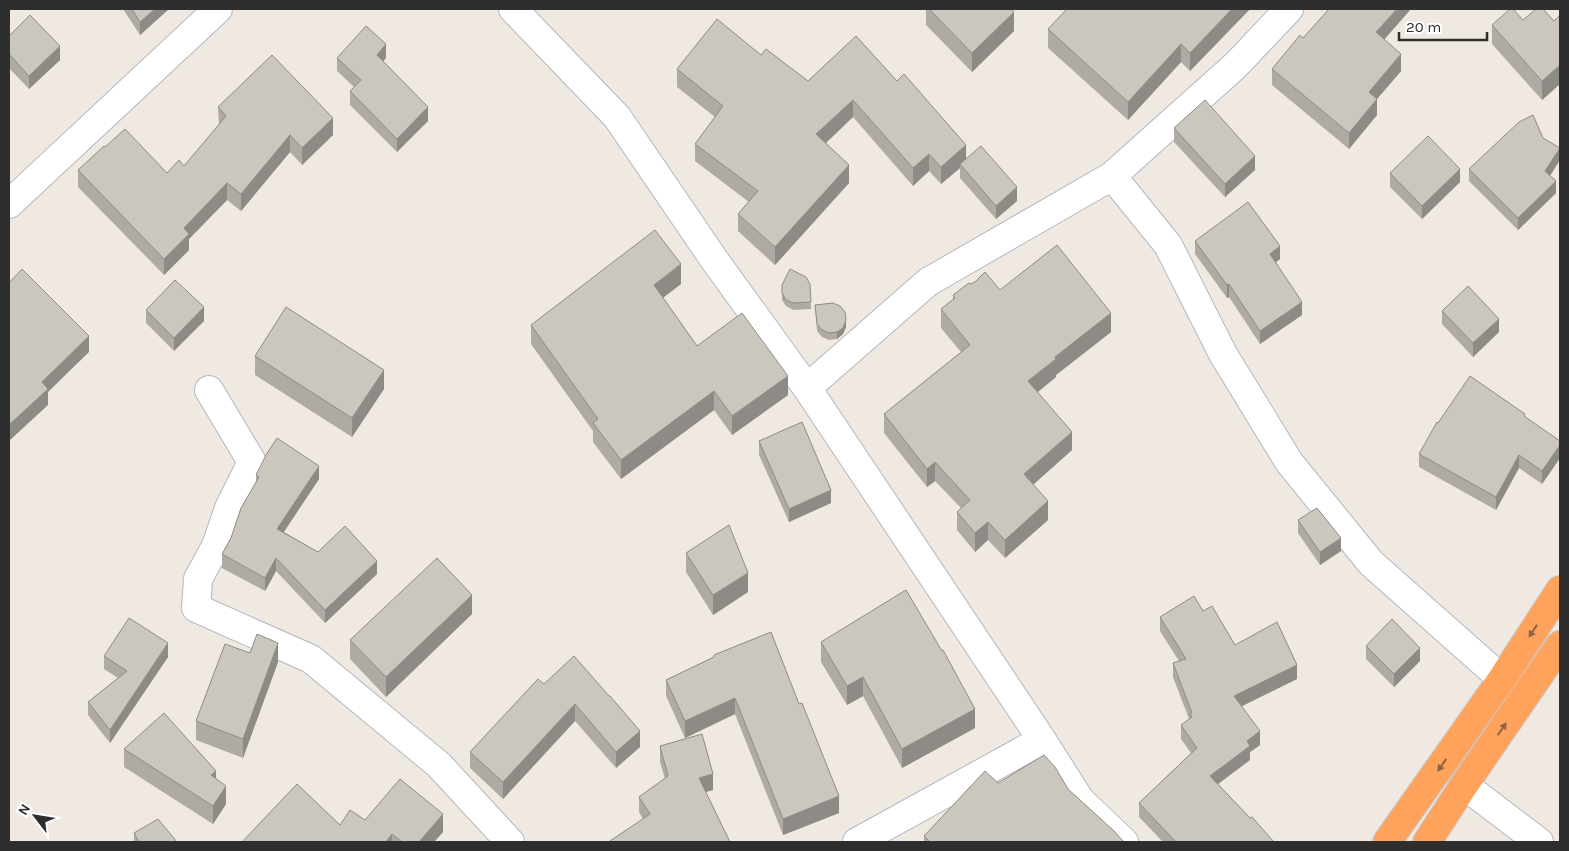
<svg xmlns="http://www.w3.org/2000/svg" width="1569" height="851" font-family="Karla,sans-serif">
	<rect width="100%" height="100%" fill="#efe9e1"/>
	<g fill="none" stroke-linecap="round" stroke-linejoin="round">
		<defs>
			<path id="minor" d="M513,9L617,117L713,258L807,388L1042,740L1080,800L1124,842
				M1112,176L1236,65L1289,9
				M9,204L218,9
				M807,388L928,282L1112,176L1168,245L1223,354L1289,462L1371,563L1502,679
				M209,390L252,462L229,508L216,546L198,579L196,608L311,659L439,765L510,842
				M1464,785L1539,842
				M857,842L1042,740"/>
			<path id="highway" d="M1387,842L1502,679L1560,590
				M1427,842L1464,785L1560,645"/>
		</defs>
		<use href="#minor" stroke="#b4b7c1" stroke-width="30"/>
		<use href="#highway" stroke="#c9c9c9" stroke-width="30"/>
		<use href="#minor" stroke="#fff" stroke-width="28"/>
		<use href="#highway" stroke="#ffa35c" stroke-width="28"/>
	</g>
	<path fill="#afaba4" d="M123,9H169L140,35Z
		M926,9H1011L1014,31L972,72L926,25Z
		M1250,9L1190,71L1181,62L1128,120L1048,48V29Z
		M1560,15V84L1542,100L1492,44V25L1523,20L1554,21Z
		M9,36L60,60L29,89L9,68Z
		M856,36L966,159L1017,201L996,219L960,178V168L941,184L929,171L913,186L853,117L826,143L849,183L775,265L738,231V214L749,202L695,161V144L715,117L677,87V69L761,55L808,81Z
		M1384,40L1401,71L1377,99V115L1349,149L1272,85V69Z
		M337,58H386L383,61L428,121L397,152L350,105V91L354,87L337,71Z
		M218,107L333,135L302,165L290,152L241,211L227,200L189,239V250L164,275L78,187V170L105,147L167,173L184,166L219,125Z
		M1174,128L1255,170L1225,197L1174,142Z
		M1543,138L1560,160L1550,176L1556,193L1518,230L1469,181V169Z
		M1390,173L1460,182L1422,219L1390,187Z
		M1195,241L1280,259L1276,262L1302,315L1260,344L1229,297L1227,298L1195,254Z
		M681,284L663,298L697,346L788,395L732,435L714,410L621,479L593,442V431L531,344V325Z
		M810,284L811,309L793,310L786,306L782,300V285Z
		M971,284L1000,290L1111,332L1056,375V377L1038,392L1072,450L1033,484L1048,520L1005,558L988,540L975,552L957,530V512L961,508L935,481L927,487L884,433V414L961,352L941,328V309L953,299V295Z
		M815,305L846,327L843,334L837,339L829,340L822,337L817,331Z
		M146,310L204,321L174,351L146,323Z
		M1442,311L1499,332L1473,357L1442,324Z
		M255,356L384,389L352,437L255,375Z
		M1525,417L1560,441V458L1542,484L1519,468L1496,510L1419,467V454L1438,423Z
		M759,441L831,503L789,522L759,455Z
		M256,475L319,479L284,532L318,552L377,574L325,623L276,571L265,591L222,568V554L231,538L256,482Z
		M1298,520L1341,551L1320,565L1298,533Z
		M686,553L748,592L713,615L686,572Z
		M1203,611L1235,645L1297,679L1242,706L1260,745L1250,752V760L1218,784L1250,818L1274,842H1163L1139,817V803L1191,753L1181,739V725L1189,719L1173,677V663L1179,661L1160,631V617Z
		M472,614L386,697L350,659V640Z
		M821,642L975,728L902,768L863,696L847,705L821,662Z
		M1366,646L1420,661L1394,687L1366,659Z
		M250,653L278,662L243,758L196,740V721Z
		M714,655L839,813L783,835L735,714L685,738L666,696V680L714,657Z
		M104,656L168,657L110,743L88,715V702L118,678L104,669Z
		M544,684L640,747L616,768L575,721L503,799L470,768V752Z
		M660,746L713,790L705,792L730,842H610V841L643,819L639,812V797L665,779L660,762Z
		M124,749L216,778L226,804L213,824L124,767Z
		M998,783L1068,789L1124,842H924V836Z
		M365,820L443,832L434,842H242Z
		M134,833L177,842H134Z"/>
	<path fill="#8e8b86" d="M155,9H169L140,35V22Z
		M1232,9H1250L1190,71V53Z
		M1397,9H1411L1376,49V32Z
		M1014,12V31L972,72V53Z
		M386,44V58L377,68V55Z
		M1181,44V62L1128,120V102Z
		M60,46V60L29,89V76Z
		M1401,54V71L1377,99V115L1349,149V133L1369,92Z
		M1560,65V84L1542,100V81Z
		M853,100V117L816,152V134Z
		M428,107V121L397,152V139Z
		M333,118V135L302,165V148Z
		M290,135V152L241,211V194Z
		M966,145V162L960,164V168L941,184V167Z
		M1560,148V160L1545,183V171Z
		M929,154V171L913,186V168Z
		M1255,156V170L1225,197V184Z
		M849,165V183L775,265V247Z
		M1460,169V182L1422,219V206Z
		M1556,181V193L1518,230V218Z
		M227,183V200L189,239V250L164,275V259L184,228Z
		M1017,187V201L996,219V206Z
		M1280,246V259L1270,267V254Z
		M681,264V284L654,304V285Z
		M1229,284V297L1227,298V285Z
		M1302,302V315L1260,344V331Z
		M204,307V321L174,351V338Z
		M1111,313V332L1056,375V377L1028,400V381L1055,357Z
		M1499,319V332L1473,357V343Z
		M846,320V327L843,334L837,339V332Z
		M89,336V352L48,392V405L9,441V425L42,382Z
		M384,370V389L352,437V418Z
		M788,376V395L732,435V416Z
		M714,391V410L621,479V460Z
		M1072,432V450L1024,493V474Z
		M1560,445V458L1542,484V471Z
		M1519,455V468L1496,510V497Z
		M935,462V481L927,487V469Z
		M319,466V479L277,542V529Z
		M831,490V503L789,522V509Z
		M1048,501V520L1005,558V540Z
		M988,522V540L975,552V533Z
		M1341,538V551L1320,565V552Z
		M276,558V571L265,591V578Z
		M377,561V574L325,623V610Z
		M748,573V592L713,615V595Z
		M472,595V614L386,697V677Z
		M168,643V657L110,743V730Z
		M278,643V662L243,758V739Z
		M1420,648V661L1394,687V674Z
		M1297,665V679L1234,710V696Z
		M863,677V696L847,705V686Z
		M735,698V714L685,738V721Z
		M575,704V721L503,799V782Z
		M975,709V728L902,768V749Z
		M640,731V747L616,768V752Z
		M1260,731V745L1250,752V760L1210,790V776L1247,741Z
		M216,771V789L211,775Z
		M713,774V790L699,794V778Z
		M226,786V804L213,824V806Z
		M839,796V813L783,835V819Z
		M443,814V832L434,842H419Z
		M392,834V842H386Z"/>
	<path fill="#cbc7bf" stroke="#8e8b86" d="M132,9H155L140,22Z
		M929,9H1011L1014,12L972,53Z
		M1067,9H1232L1190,53L1181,44L1128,102L1048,29Z
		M1329,9H1397L1376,32L1401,54L1369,92L1377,99L1349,133L1272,69L1300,35L1303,38Z
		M1510,9H1513L1523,20L1536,9H1543L1554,21L1560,15V65L1542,81L1492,25Z
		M30,15L60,46L29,76L9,54V36Z
		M717,19L761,55L766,49L808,81L856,36L897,81L904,74L966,145L941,167L929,154L913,168L853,100L816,134L849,165L775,247L738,214L758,191L695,144L723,106L677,69Z
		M366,26L386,44L377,55L428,107L397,139L350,91L361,80L337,58Z
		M272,55L333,118L302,148L290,135L241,194L227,183L184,228L189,234L164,259L78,170L104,146L105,147L125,129L167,173L179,160L184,166L226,116L218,107Z
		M1205,100L1255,156L1225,184L1174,128Z
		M1533,115L1543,138L1560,148L1545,171L1556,181L1518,218L1469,169L1519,122Z
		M1428,136L1460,169L1422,206L1390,173Z
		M981,146L1017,187L996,206L960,164Z
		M1248,202L1280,246L1270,254L1302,302L1260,331L1229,284L1227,285L1195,241Z
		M655,230L681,264L654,285L697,346L742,313L788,376L732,416L714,391L621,460L593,423L598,419L531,325Z
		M1057,245L1111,313L1055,357L1056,359L1028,381L1072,432L1024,474L1048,501L1005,540L988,522L975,533L957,512L970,500L935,462L927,469L884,414L970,345L941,309L955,298L953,295L969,283L971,284L976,281L985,272L1000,290Z
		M22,269L89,336L42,382L48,389L9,425V283Z
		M790,269L806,277L810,284L811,302L793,303L786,300L782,293V285Z
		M175,280L204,307L174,338L146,310Z
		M1468,286L1499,319L1473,343L1442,311Z
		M833,303L840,306L845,312L846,320L843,328L837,332L829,333L822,330L817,324L815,305Z
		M286,307L384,370L352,418L255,356Z
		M1470,376L1525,414L1524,416L1560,441V445L1542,471L1519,455L1496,497L1419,454L1437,422L1438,423Z
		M802,422L831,490L789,509L759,441Z
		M277,438L319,466L277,529L318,552L345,526L377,561L325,610L276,558L265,578L222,554L231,538L241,508L259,477L256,475L266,455Z
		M1317,508L1341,538L1320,552L1298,520Z
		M729,525L748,573L713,595L686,553Z
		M437,558L472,595L386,677L350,640Z
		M906,590L942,651L943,650L975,709L902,749L863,677L847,686L821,642Z
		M1194,596L1203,611L1212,606L1235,645L1277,622L1297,665L1234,696L1260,731L1247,741L1250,746L1210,776L1250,818L1252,817L1274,842H1176L1139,803L1197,748L1181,725L1192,717L1190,714L1192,713L1173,663L1186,659L1160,617Z
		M129,618L168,643L110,730L88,702L127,671L104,656Z
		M1392,619L1420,648L1394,674L1366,646Z
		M771,632L799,704L802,703L839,796L783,819L735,698L685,721L666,680L714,657V655Z
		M257,634L278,643L243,739L196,721L225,644L250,653Z
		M574,656L609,696H610L640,731L616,752L575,704L503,782L470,752L538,679L544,684Z
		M164,713L216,771L211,775L226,786L213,806L124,749Z
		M702,734L713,774L699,778L730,842H611L610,841L650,814L639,797L668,776L660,746Z
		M1044,755L1055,767L1068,789L1114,831L1124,842H930L924,836L985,771L998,783Z
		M400,779L443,814L419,842H402L392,834L386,842H242L297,784L340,825L350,810L365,820Z
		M158,819L177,842H139L134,833Z"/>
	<defs><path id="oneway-solid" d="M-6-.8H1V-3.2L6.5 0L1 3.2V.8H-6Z" transform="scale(1.25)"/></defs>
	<g fill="#8c6343">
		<use href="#oneway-solid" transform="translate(1533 631) rotate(123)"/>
		<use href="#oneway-solid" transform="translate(1502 729) rotate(-55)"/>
		<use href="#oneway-solid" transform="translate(1442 765) rotate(125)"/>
	</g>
	<rect width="1569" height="851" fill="none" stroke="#2e2e2e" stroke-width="20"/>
	<g transform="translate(35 816) rotate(301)" stroke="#ffffff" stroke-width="4" paint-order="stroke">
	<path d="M0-4L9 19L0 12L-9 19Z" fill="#2e2e2e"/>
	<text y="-8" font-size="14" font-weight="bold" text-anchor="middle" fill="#2e2e2e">N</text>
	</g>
	<path d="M1399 32v8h88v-8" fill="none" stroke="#2e2e2e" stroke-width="2.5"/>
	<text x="1406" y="32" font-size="15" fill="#2e2e2e" stroke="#ffffff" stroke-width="4" paint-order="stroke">20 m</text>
</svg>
